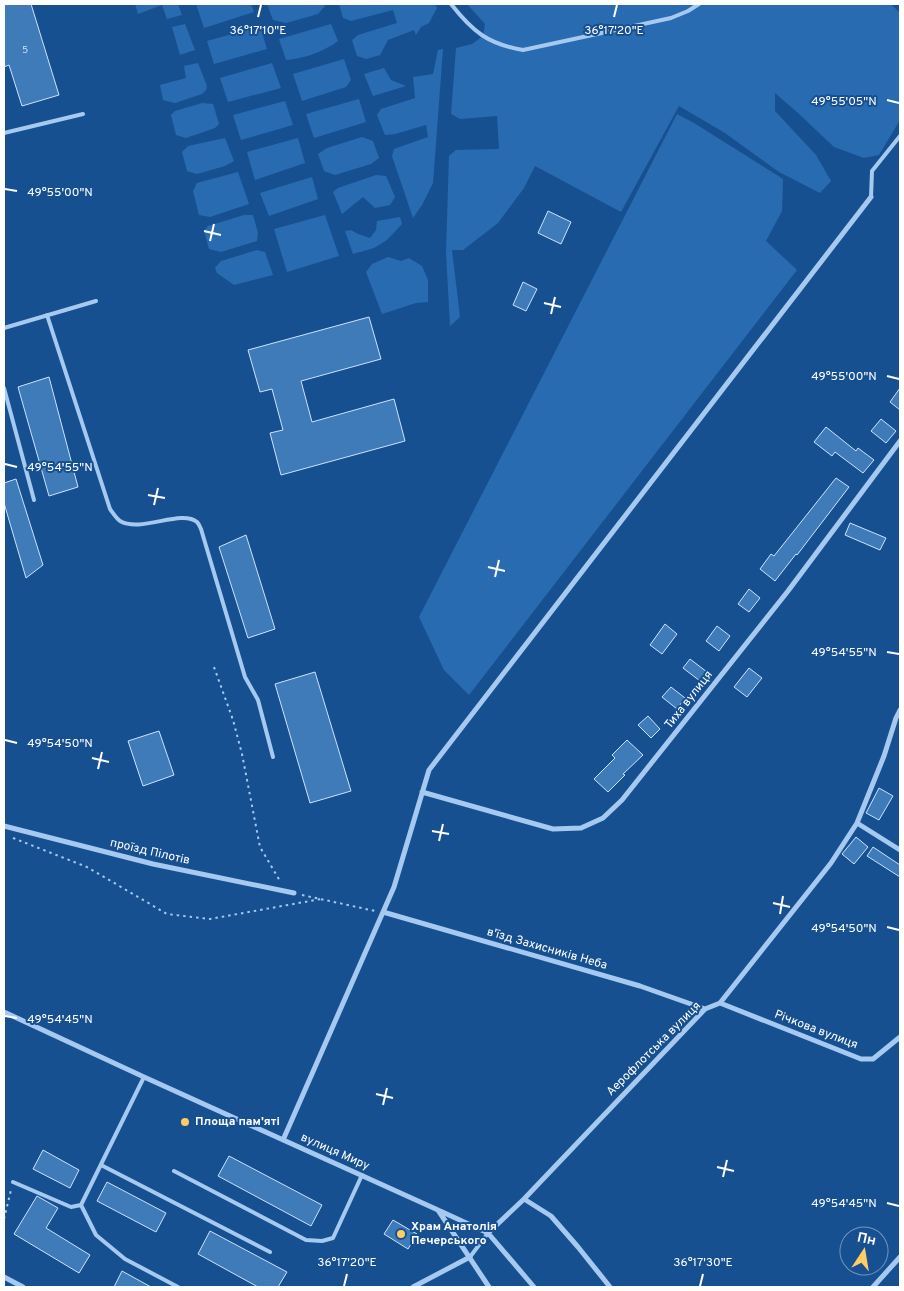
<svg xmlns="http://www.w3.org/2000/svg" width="904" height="1291" font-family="Overpass,sans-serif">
	<rect width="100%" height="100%" fill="#175091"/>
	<path fill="#296bb0" d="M135,4H178L182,15L167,19L162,5L138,14Z
		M196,4H251L254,12L204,28Z
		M267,4H324L325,6L318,14L286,23L273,20Z
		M339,4H435L437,8L429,23L421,27L416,35L414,30L388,40L380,55L366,59L357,56L352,40L358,35L397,23L393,10L351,21L343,18Z
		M467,4H891L900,13V120L879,155L864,158L834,147L798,113L775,93V111L816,155L831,181L820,193L779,172L725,133L679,106L621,212L535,166L524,188L498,223L463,250H452L460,317L450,326L446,252L449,156L456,150L499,149L497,116L460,119L451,114L456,48L472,44L483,36L485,24Z
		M185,24L195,50L180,55L172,27Z
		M331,24L338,41C325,51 303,59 286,60L279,39Z
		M260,26L267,49L214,64L207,41Z
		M443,49L433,183L422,205L413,218L392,156L394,149L428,137L426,125L395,134L385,135L377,115L381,109L415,98L413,77L433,74L438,50Z
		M344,59L351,80L346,87L302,101L293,74Z
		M198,63L207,86L206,90L202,94L175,103L163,100L160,85L186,78L184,66Z
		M272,63L281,88L228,102L220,78Z
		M384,68L391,80L406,86L373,96L364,74Z
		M359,99L366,122L314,138L306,114Z
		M285,101L293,125L241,140L233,115Z
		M202,103L213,104L219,124L215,128L186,138L176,135L171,115L175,111Z
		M677,114L694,123L783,179L782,211L766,241L797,270L469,695L444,670L419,617Z
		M362,137L373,141L379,158L371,164L335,175L324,171L318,154L327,148Z
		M225,138L234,161L225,166L197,174L187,171L182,152L188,146Z
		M298,138L305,163L255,180L247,152Z
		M238,172L249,204L210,217L199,215L193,191L197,183Z
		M376,175L386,176L395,197L390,205L375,208L363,197L342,214L333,192L338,188Z
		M312,177L318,199L269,216L260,193Z
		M244,215H253L258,233L257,241L221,252L209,249L204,231L208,226Z
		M325,215L339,256L287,272L274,229Z
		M400,217L402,224L387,240L374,248L353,254L345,231L351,230L358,234L370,238L376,230L377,221Z
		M257,250L265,252L273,275L234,285L217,273L215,268L221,261Z
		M388,257L401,261L409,258L422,266L428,280V302L416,303L382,314L366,272L372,264Z"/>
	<path fill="#3f7ab9" stroke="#cce3fb" d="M4,4H31L59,95L22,106L9,65L4,67Z
		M548,211L571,222L561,244L538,233Z
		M523,282L537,289L526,311L513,305Z
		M369,317L381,359L301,381L312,422L394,399L405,441L281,475L270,433L283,430L272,389L260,392L248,350Z
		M49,377L78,487L49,496L18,387Z
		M900,388V410L890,402Z
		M881,419L896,431L886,443L871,431Z
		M826,427L856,451L858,448L874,460L863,473L835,452L832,456L814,442Z
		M836,478L849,487L797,555L796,554L775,581L760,569L771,554L774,556Z
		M16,479L43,565L26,578L4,503V483Z
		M850,523L886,538L880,550L845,535Z
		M246,535L275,629L248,638L219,547Z
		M749,589L760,598L749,612L738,604Z
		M665,624L677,634L662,654L650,645Z
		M717,626L730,636L719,651L706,641Z
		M690,659L707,672L700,681L683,668Z
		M749,668L762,678L747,697L734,687Z
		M315,672L351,791L310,803L275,684Z
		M671,687L685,698L677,709L662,697Z
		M648,716L660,729L651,738L638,725Z
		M159,731L174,775L143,786L128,741Z
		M627,740L643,755L623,774L625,775L608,792L594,779L615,758L612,755Z
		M879,788L893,796L879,820L866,813Z
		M856,837L868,847L854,864L842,854Z
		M873,847L900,865V877L867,856Z
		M43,1150L79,1170L70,1188L33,1169Z
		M229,1156L322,1205L311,1226L218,1176Z
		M107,1182L166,1213L156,1232L97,1201Z
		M37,1196L58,1208L46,1228L90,1255L79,1273L14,1234Z
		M393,1220L417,1234L408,1249L384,1234Z
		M210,1231L287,1272L278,1287H258L198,1254Z
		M122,1271L151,1287H114Z"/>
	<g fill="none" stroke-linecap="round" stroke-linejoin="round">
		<path stroke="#a5c9f0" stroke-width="2" stroke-dasharray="2.5 4" stroke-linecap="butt" d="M214,667L233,720L242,754L260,847L280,881
			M13,838L87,867L167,914L210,919L321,899
			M302,895L375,911
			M4,1219L11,1190"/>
		<path stroke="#a5c9f0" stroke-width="4" d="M451,4C473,32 488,44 523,50L671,18L688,11L699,4
			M4,133L83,114
			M871,197L872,171L900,136
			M47,315L110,509C113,513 116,518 120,521C141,533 181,509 197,522C199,524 200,527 201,529L245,677L258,700L273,757
			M4,328L96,301
			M4,388L34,500
			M101,1165L270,1252
			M174,1171L306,1240L322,1241L333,1238L362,1175
			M13,1182L71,1207L81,1205L144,1077
			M81,1205L96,1235L125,1259L178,1287
			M470,1257L488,1233"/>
		<path stroke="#a5c9f0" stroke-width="5" d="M422,792L553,829L581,828L603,818L622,800L788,591L900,441
			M857,823L900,850
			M4,826L153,864L294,893
			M383,912L640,986L705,1009
			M720,1003L861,1059H873L900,1037
			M4,1012L144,1077L438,1210L489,1287
			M283,1140L394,887L429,770L871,197
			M524,1199L551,1216L578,1247L610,1287
			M438,1210L488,1233L534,1287
			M488,1233L524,1199L705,1009L720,1003L831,863L857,823L884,756L896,718L900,710
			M4,1277L23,1287
			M413,1287L470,1257
			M873,1287L900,1257"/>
	</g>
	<path fill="none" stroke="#fff" stroke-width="2" d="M258,17L261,5M614,17L617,5M887,100L899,103M5,189L17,191M204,231L221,235M210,241L214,224M544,303L561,307M551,314L555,297M887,376L899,379M5,464L17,467M148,495L165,498M154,505L158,488M488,567L505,571M495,577L499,560M887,652L899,654M5,740L17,743M92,758L109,762M98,769L102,752M432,831L449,834M439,841L443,824M773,903L790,907M780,914L783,896M887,927L899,930M5,1016L17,1018M376,1094L393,1098M383,1105L387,1088M717,1167L734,1171M723,1177L727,1160M887,1203L899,1206M344,1286L347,1274M700,1286L703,1274"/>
	<g fill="#ffcd64" stroke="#175091" stroke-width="2">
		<circle cx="185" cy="1122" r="5"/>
		<circle cx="401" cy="1234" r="5"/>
	</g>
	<g text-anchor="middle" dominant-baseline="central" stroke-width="4" stroke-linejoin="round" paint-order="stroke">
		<g font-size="10" fill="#cfdeee">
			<text x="25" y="50">5</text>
		</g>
		<g font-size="12" fill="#fff" stroke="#175091">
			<text transform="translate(689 700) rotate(-52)">Тиха вулиця</text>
			<text transform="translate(150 852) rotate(13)">проїзд Пілотів</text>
			<text transform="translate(547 949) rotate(16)">в'їзд Захисників Неба</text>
			<text transform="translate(816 1030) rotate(21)">Річкова вулиця</text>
			<text transform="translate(654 1049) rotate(-45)">Аерофлотська вулиця</text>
			<text transform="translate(335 1152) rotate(24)">вулиця Миру</text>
		</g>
		<g font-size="12" font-weight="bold" fill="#fff" stroke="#175091" text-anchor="start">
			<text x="195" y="1122">Площа пам'яті</text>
			<text x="411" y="1227">Храм Анатолія<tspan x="411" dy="14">Печерського</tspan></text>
		</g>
	</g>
	<g font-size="12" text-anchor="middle" fill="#fff" stroke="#175091" stroke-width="4" stroke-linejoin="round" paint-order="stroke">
		<text x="258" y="34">36°17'10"E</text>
		<text x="614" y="34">36°17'20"E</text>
		<text x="844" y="105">49°55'05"N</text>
		<text x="60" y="196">49°55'00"N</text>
		<text x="844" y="380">49°55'00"N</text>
		<text x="60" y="471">49°54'55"N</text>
		<text x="844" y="656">49°54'55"N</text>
		<text x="60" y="747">49°54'50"N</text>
		<text x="844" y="932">49°54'50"N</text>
		<text x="60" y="1023">49°54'45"N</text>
		<text x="844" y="1207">49°54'45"N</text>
		<text x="347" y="1266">36°17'20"E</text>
		<text x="703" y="1266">36°17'30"E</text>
	</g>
	<rect width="904" height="1291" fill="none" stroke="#ffffff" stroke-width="10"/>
	<g transform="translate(864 1251) rotate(12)"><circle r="24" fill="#175091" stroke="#7496bd"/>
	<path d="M0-4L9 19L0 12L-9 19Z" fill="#ffcd64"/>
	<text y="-8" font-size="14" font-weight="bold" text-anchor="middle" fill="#ffffff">Пн</text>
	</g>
</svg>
